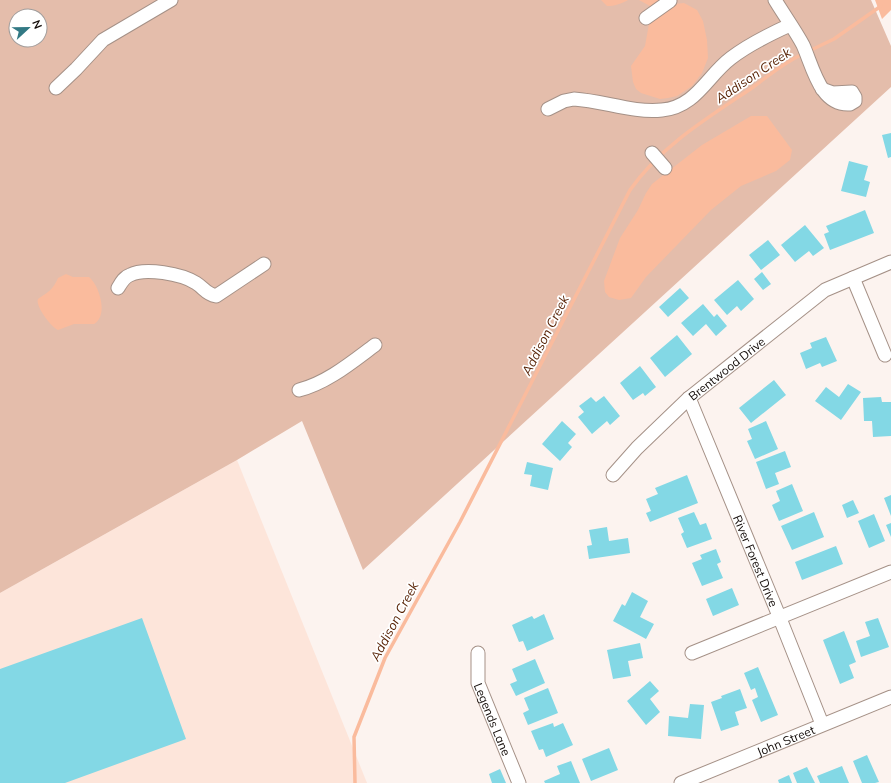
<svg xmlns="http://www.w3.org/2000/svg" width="891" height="783" font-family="Mulish,sans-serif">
	<rect width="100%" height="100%" fill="#fcf3ef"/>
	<path fill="#fde5da" d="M237,460L367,783H0V593Z"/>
	<path fill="#e4bdab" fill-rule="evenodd" d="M0,0H871L891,46V87L363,570L302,421L237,460L0,593ZM16,16H40V40H16Z"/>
	<path fill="#fabb9d" d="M601,0H628C620,4 615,6 607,6Z
		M639,0H661L675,4L684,3L697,10L703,21L707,40L708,58L702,73L692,86L677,96L668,98L660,99L641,93L636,89L633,82L631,66L645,46L649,24L656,14L650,6Z
		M875,0H891V10L882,19Z
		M751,116H767L792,150L790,160L776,171L741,186L711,210L646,277L631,298L619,300L609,297L605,292L604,281L620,238L638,210L646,193L652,184L702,145Z
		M66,274L73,277H89C99,285 109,315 94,324H74L58,330C51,327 35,306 38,299C48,292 53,290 58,278Z"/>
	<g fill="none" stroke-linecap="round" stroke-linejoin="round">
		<path stroke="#fabb9d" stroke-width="3.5" d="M809,51L834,39L881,6
			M355,783L354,737L385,658L460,522L630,190C661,146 707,118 752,88C768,76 785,62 803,54"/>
	</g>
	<path fill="#83d8e5" d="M891,133V157L888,158L882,135Z
		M849,161L868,166L864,180L870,182L866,197L841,191Z
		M865,210L874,233L830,250L824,234L829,232L826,226Z
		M805,225L824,248L813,256L809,251L795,262L781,245Z
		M768,240L780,255L761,270L749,255Z
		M762,272L771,284L763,290L754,279Z
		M738,280L754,299L741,311L737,306L727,315L714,300Z
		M680,288L689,298L668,317L659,307Z
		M703,304L714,317L717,314L727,326L716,336L706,324L693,336L681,323Z
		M677,335L692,354L665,377L650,358Z
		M826,337L837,361L822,367L820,363L806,369L800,353L812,348L810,343Z
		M640,366L656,387L645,396L643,393L633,400L620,383Z
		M774,380L786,395L751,423L739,408Z
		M848,384L861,392L841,420L815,401L826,387L839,397Z
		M604,396L620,416L610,425L607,421L592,434L578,417L584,412L579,406L591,397L596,402Z
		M881,397L882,402H891V436L873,437L872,421H864L863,398Z
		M562,421L576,434L568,443L572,447L560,461L542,444Z
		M766,421L778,449L755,459L747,441L752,439L748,429Z
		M785,451L791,467L775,473L779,484L766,489L756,462Z
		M527,462L553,468L548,490L530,486L532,475L524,474Z
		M687,475L698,503L650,522L646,513L651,511L646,499L658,494L655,488Z
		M792,484L803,511L779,521L772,505L780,501L776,491Z
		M891,495V516L884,498Z
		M853,500L859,513L847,518L842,505Z
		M694,512L700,525L706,523L712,539L687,548L681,534L684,532L678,518Z
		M814,512L824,537L792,550L781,526Z
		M874,514L885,541L869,548L858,521Z
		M891,523V537L886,525Z
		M607,527L609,541L628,538L630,553L589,559L587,546L592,545L589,530Z
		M836,546L843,564L802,580L795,562Z
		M716,549L721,562L717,564L723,578L702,586L692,563L702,559L700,555Z
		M732,588L739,605L713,616L706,599Z
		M632,592L648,601L640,617L654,624L646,639L613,621L622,604L625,606Z
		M544,614L554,639L527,651L523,641L519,642L512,625L532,616L534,619Z
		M142,618L186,739L65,783H0V669Z
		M878,618L889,647L861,657L856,641L870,636L865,622Z
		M844,631L856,662L849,665L854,678L840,684L823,640Z
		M640,643L643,658L628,661L631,676L613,679L607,650Z
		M535,659L545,683L516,696L510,684L517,681L512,669Z
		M758,667L778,715L761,722L752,700L758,697L755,688L751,690L744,673Z
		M650,681L659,691L650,699L660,712L646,725L627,701Z
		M548,688L558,713L528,725L523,713L529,710L524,698Z
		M740,689L747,708L735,712L739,725L721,731L711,702L722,698L721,696Z
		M690,704L704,705L701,739L668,736L669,716L688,718Z
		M553,723L554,727L563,723L573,745L546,757L543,749L539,750L531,731Z
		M609,748L618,770L591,781L582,759Z
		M867,755L879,782L875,783H862L853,761Z
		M571,761L580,783H545L544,781L560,774L557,766Z
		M842,766L849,783H820L817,776Z
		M807,767L815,783H797L793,773Z
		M500,769L506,783H492L489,774Z
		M789,775L792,783H779L778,780Z"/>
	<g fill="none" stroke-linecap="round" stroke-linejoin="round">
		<defs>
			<g id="minor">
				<path d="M775,0C784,15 795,30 803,45C813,67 820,106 850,104L855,101V97L852,92L833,93L822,89"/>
				<path d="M646,18L670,1"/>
				<path d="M56,88L76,69L103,40L171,0"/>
				<path d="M548,109L564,101L574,99C604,101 633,113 662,110C696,107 707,76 731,58C748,45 770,34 790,25"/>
				<path d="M652,153L665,168"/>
				<path d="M853,278L885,355"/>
				<path d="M118,288C121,283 124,277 130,275C145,267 182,274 196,283C204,288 206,294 216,296L264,264"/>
				<path d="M299,390C327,383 352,362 375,345"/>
				<path id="s1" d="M689,398L779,616L822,724"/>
				<path id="s2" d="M613,475L637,448L689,398L825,290L891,262"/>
				<path id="s3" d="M478,653V683L519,783"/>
				<path d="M692,653L891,572"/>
				<path id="s4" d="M681,783L891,697"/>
			</g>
		</defs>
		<use href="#minor" stroke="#a59187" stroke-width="15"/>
		<use href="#minor" stroke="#fff" stroke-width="13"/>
	</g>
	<g text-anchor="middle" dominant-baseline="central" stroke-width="3.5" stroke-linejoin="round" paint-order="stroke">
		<g font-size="12" fill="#120b08" stroke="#fff">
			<text stroke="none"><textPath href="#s2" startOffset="156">Brentwood Drive</textPath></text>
			<text stroke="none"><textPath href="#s1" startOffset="176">River Forest Drive</textPath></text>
			<text stroke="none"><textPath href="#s3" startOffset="69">Legends Lane</textPath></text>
			<text stroke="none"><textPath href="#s4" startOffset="113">John Street</textPath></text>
		</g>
		<g font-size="13" font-style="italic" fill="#551f00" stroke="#fff">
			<text transform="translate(753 75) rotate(-34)">Addison Creek</text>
			<text transform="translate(545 335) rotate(-63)">Addison Creek</text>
			<text transform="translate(394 621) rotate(-62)">Addison Creek</text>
		</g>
	</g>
	<g transform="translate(28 28) rotate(68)"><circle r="19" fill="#ffffff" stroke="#a09d9c"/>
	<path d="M0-3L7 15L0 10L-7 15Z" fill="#327984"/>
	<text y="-6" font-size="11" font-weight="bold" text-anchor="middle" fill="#120b08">N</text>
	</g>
</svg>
